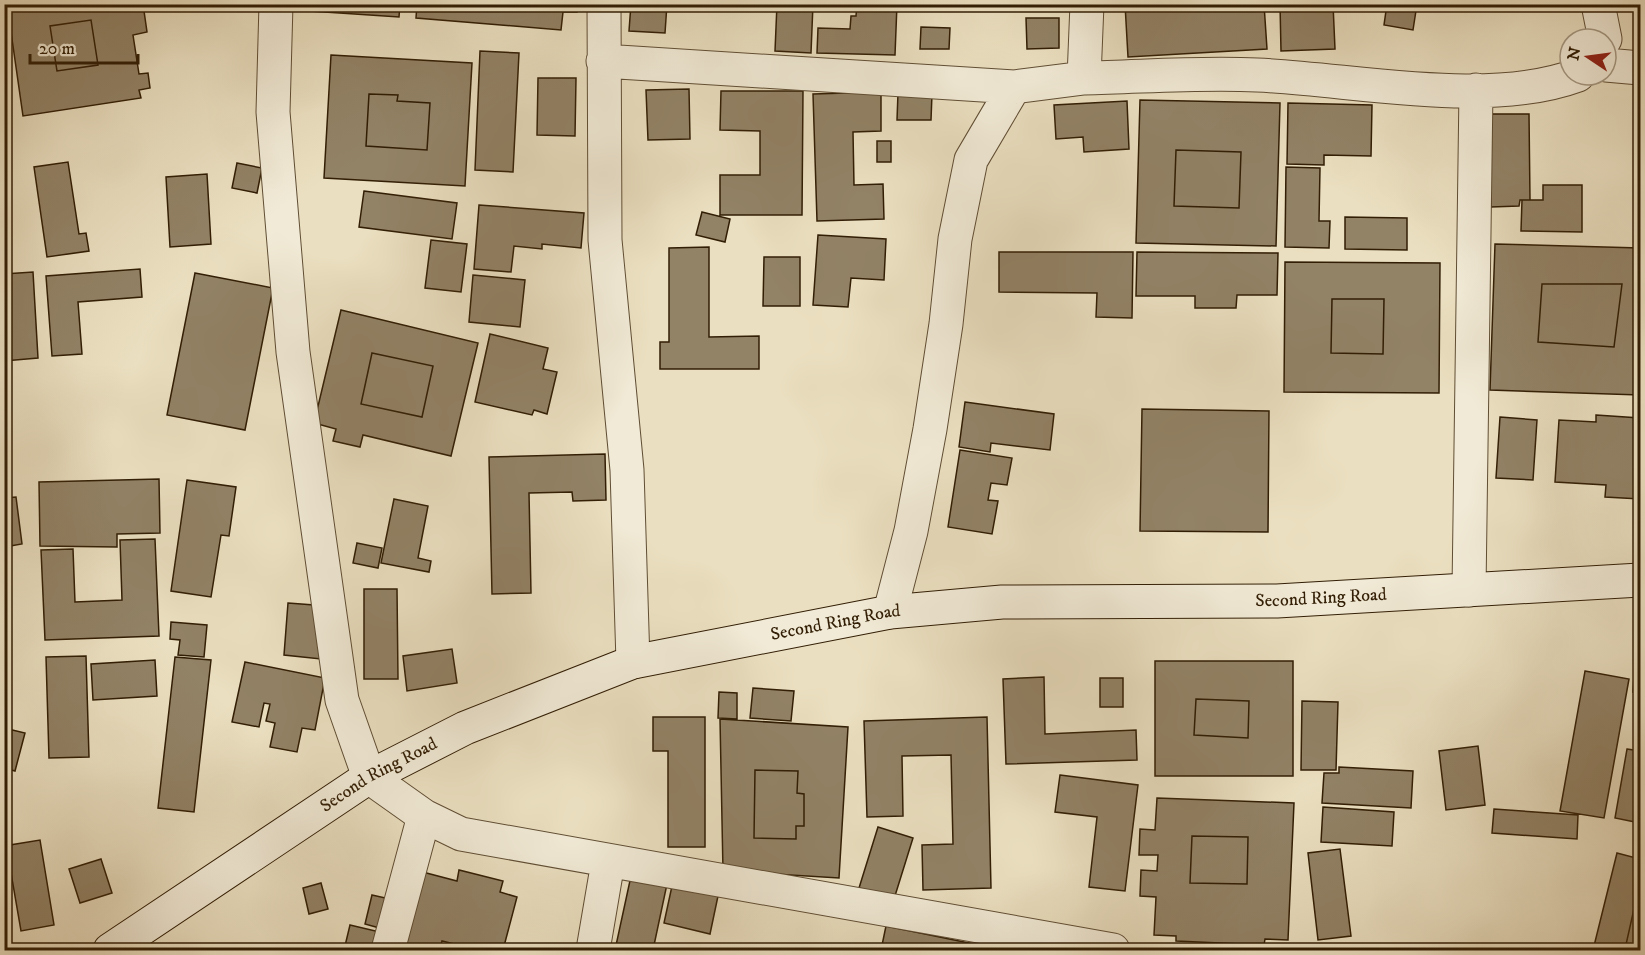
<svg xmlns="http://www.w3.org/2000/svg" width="1645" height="955" font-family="'IM FELL DW Pica',serif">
	<rect width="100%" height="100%" fill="#eadfc0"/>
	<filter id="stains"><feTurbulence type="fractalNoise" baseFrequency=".00333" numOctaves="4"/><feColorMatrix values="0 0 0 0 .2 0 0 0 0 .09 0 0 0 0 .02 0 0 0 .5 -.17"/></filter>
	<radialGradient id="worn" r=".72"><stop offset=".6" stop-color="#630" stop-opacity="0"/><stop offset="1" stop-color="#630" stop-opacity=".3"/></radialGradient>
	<path fill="#928266" stroke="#321e05" stroke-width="1.5" fill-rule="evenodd" d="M7,4H143L147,32L133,35L139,74L148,73L150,88L139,90L141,98L23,116ZM91,20L98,65L57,71L50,26Z
		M311,4H400L399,17L310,11Z
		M417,4H577V12H563L561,30L416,18Z
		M631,4H667L665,33L629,31Z
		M777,4H813L811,53L775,51Z
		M857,4H897L895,55L817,53L818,28L850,29L851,16H856Z
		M1125,4H1160V7L1264,4L1267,49L1128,57Z
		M1280,4H1333L1335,49L1281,51Z
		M1387,4H1417L1413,30L1384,25Z
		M1026,18H1059V48L1027,49Z
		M91,20L98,65L57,71L50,26Z
		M921,27L950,28L949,49H920Z
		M480,51L519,53L513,172L475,170Z
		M331,55L472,63L465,186L324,178ZM369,94L398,95L397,101L430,103L427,150L366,146Z
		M538,78H576L575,136L537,135Z
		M689,89L690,139L648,140L646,90Z
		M721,91H803L802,215H720V175H760V131L720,130Z
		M881,92V131L853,132L854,185L883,184L884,219L817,221L813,94Z
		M898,93L932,94L931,120H897Z
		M369,94L398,95L397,101L430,103L427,150L366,146Z
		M1140,100L1280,103L1276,246L1136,243ZM1176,150L1241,152L1239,208L1174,206Z
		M1127,101L1129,149L1084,152L1083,137L1056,139L1054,105Z
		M1288,103L1372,105L1371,156L1324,155V165L1287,164Z
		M1490,114H1529L1530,200H1520L1519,206L1491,207Z
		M877,141H891V162H877Z
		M1176,150L1241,152L1239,208L1174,206Z
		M68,162L79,234L86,233L89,251L47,257L34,167Z
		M237,163L262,168L257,193L232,188Z
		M1286,167L1320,168L1319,221H1330L1329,248L1285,247Z
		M207,174L211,244L170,247L166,177Z
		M1543,185H1582V232L1521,231L1522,200H1543Z
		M364,191L457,203L452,239L359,227Z
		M479,205L584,213L581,248L542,244V249L514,246L511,272L474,269Z
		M702,212L730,219L725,242L696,235Z
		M1345,217L1407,218V250L1345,249Z
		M818,235L886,239L884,280L851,278L848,307L813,305Z
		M431,240L467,244L461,292L425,288Z
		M1495,244L1640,248V395L1490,390ZM1542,284H1622L1614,347L1538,342Z
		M709,247V337L759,336V369H660V342H669V248Z
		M999,252H1133L1132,318L1096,317L1097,293L999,292Z
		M1137,252L1278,253L1277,295H1237L1236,308H1195V296H1136Z
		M764,257H800V306H763Z
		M1285,262L1440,263L1439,393L1284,392ZM1332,299H1384L1383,354L1331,353Z
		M140,269L142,297L78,302L82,354L52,356L46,276Z
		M33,272L38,358L4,361V274Z
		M195,273L273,288L245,430L167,415Z
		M473,275L525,280L520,327L469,322Z
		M1542,284H1622L1614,347L1538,342Z
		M1332,299H1384L1383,354L1331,353Z
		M341,310L478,343L451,456L363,435L360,447L333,441L336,429L314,423ZM372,353L433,366L422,417L361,404Z
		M490,334L548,348L543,369L557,372L547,414L534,410L532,415L475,402Z
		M372,353L433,366L422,417L361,404Z
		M965,402L1054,414L1050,450L991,443L990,452L959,447Z
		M1142,409L1269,411L1268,532L1140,531Z
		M1596,415L1640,418V499L1605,497L1606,485L1555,482L1559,420L1596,422Z
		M1500,417L1537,420L1533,480L1496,478Z
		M960,450L1012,458L1007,485L991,483L988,500L998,501L992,534L948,527Z
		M605,454L606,500L573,501L572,492L529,493L531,593L492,594L489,457Z
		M159,479L160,533L117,534V547L40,546L39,482Z
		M187,480L236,487L229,536L221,535L211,597L171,591Z
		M16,497L22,544L4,547V498Z
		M394,499L428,506L418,558L431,561L429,572L381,563Z
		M155,539L159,636L45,640L41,550L73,549L75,602L122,600L120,540Z
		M357,543L382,548L378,568L353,563Z
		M364,589H397L398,679H364Z
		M288,603L327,606L321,659L284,655Z
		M171,622L207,625L204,657L178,655L180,640L170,639Z
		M452,649L457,683L407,691L403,656Z
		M86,656L89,757L49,758L46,657Z
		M175,657L211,660L194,812L158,808Z
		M155,660L157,696L93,700L91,664Z
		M1155,661H1293V776H1155ZM1196,699L1249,701L1248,738L1194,735Z
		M245,662L325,678L315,730L302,728L297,752L270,747L275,723L266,721L270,704L264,703L259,727L232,722Z
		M1635,662H1640V692H1633Z
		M1585,671L1629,679L1604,818L1560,811Z
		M1044,677L1045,734L1136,730L1137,760L1006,764L1003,679Z
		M1100,678H1123V707H1100Z
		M753,688L794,691L791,721L750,718Z
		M719,692L737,693V719L718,718Z
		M1196,699L1249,701L1248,738L1194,735Z
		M1302,701L1338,702L1336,770H1301Z
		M653,717H705V847H668V751H653Z
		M987,717L991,888L923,890L922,845L953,844L951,755L902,756L903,816L867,817L864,721Z
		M720,719L848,727L839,878L723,871ZM755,770L798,771L797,793L804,794V826H796V839L754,838Z
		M4,728L25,733L15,771L4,768Z
		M1478,746L1485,805L1446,810L1439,751Z
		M1627,749L1640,751V823L1615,818Z
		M1339,767L1413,771L1411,808L1322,803L1324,773H1339Z
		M755,770L798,771L797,793L804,794V826H796V839L754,838Z
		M1060,775L1138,785L1125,891L1089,887L1097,817L1055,812Z
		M1157,798L1294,803L1288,940L1265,939L1264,945L1176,941V936L1154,935L1156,897L1140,896L1141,870L1157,871L1158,855H1139L1140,829L1155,830ZM1192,836L1248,837L1247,884L1190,883Z
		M1323,807L1394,812L1392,846L1321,842Z
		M1494,809L1578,815L1577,839L1492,833Z
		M878,827L913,838L894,899L859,888Z
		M1192,836L1248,837L1247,884L1190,883Z
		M40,840L54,925L21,931L10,867L4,868V846Z
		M1340,849L1351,936L1318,940L1308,853Z
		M1617,853L1640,859V882L1625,949L1634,950H1593Z
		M101,859L112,893L80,903L69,869Z
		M415,870L457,881L459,870L503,881L500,892L517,897L503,950H478L442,941L440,950H399Z
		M631,876L667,884L653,950H615Z
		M1640,882V950H1634L1625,949Z
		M321,883L328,909L309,914L303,888Z
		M672,886L718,896L710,934L664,923Z
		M372,895L390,899L383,929L365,924Z
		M350,925L384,933L380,950H344Z
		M886,926L1003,950H881Z"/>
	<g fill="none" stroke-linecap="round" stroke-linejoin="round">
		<defs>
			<path id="street" d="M276,4L273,112L293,352L342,700L369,777L424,816L461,834L1113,950
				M604,4L605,240L627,470L633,662
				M1598,4L1605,39
				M603,61L1014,87
				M1606,65L1640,68
				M1084,78C1141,77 1200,72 1257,75C1354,79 1486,109 1578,75
				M1469,590L1476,90
				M890,612L911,531L930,429L946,324L955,239L971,160L1014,87L1084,78L1087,4
				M388,950L424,816
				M593,950L608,862"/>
			<g id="secondary">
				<path id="s1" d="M110,950L369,777L465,728L633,662L890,612L1002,602L1277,601L1640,580"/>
			</g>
		</defs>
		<use href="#street" stroke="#604e34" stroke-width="35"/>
		<use href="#secondary" stroke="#321e05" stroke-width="35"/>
		<use href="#street" stroke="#f1ead6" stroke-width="33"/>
		<use href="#secondary" stroke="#f1ead6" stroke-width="33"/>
	</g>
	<g text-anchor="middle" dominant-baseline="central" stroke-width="4.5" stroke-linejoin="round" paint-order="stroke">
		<g font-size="18" fill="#321e05" stroke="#f1ead6">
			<text stroke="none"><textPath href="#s1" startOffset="1293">Second Ring Road</textPath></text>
			<text stroke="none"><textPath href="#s1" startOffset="806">Second Ring Road</textPath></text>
			<text stroke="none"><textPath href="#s1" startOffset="321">Second Ring Road</textPath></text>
		</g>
	</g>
	<rect width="1645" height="955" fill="none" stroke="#eadfc0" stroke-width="24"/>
	<rect x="6" y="6" width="1633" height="943" fill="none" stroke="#321e05" stroke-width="3"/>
	<rect x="12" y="12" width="1621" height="931" fill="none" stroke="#321e05" stroke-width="1.5"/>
	<g transform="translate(1588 57) rotate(283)"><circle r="28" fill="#f1ead6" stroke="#a59882" stroke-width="1.5"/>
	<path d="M0-4.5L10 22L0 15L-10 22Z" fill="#8f2418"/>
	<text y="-9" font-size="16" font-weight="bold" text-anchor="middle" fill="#321e05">N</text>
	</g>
	<path d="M30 54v9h108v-9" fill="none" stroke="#321e05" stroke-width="3"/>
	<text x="39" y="54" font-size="18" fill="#321e05" stroke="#f1ead6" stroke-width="4.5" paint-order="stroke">20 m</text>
	<rect width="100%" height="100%" filter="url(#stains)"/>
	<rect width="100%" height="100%" fill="url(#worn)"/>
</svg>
